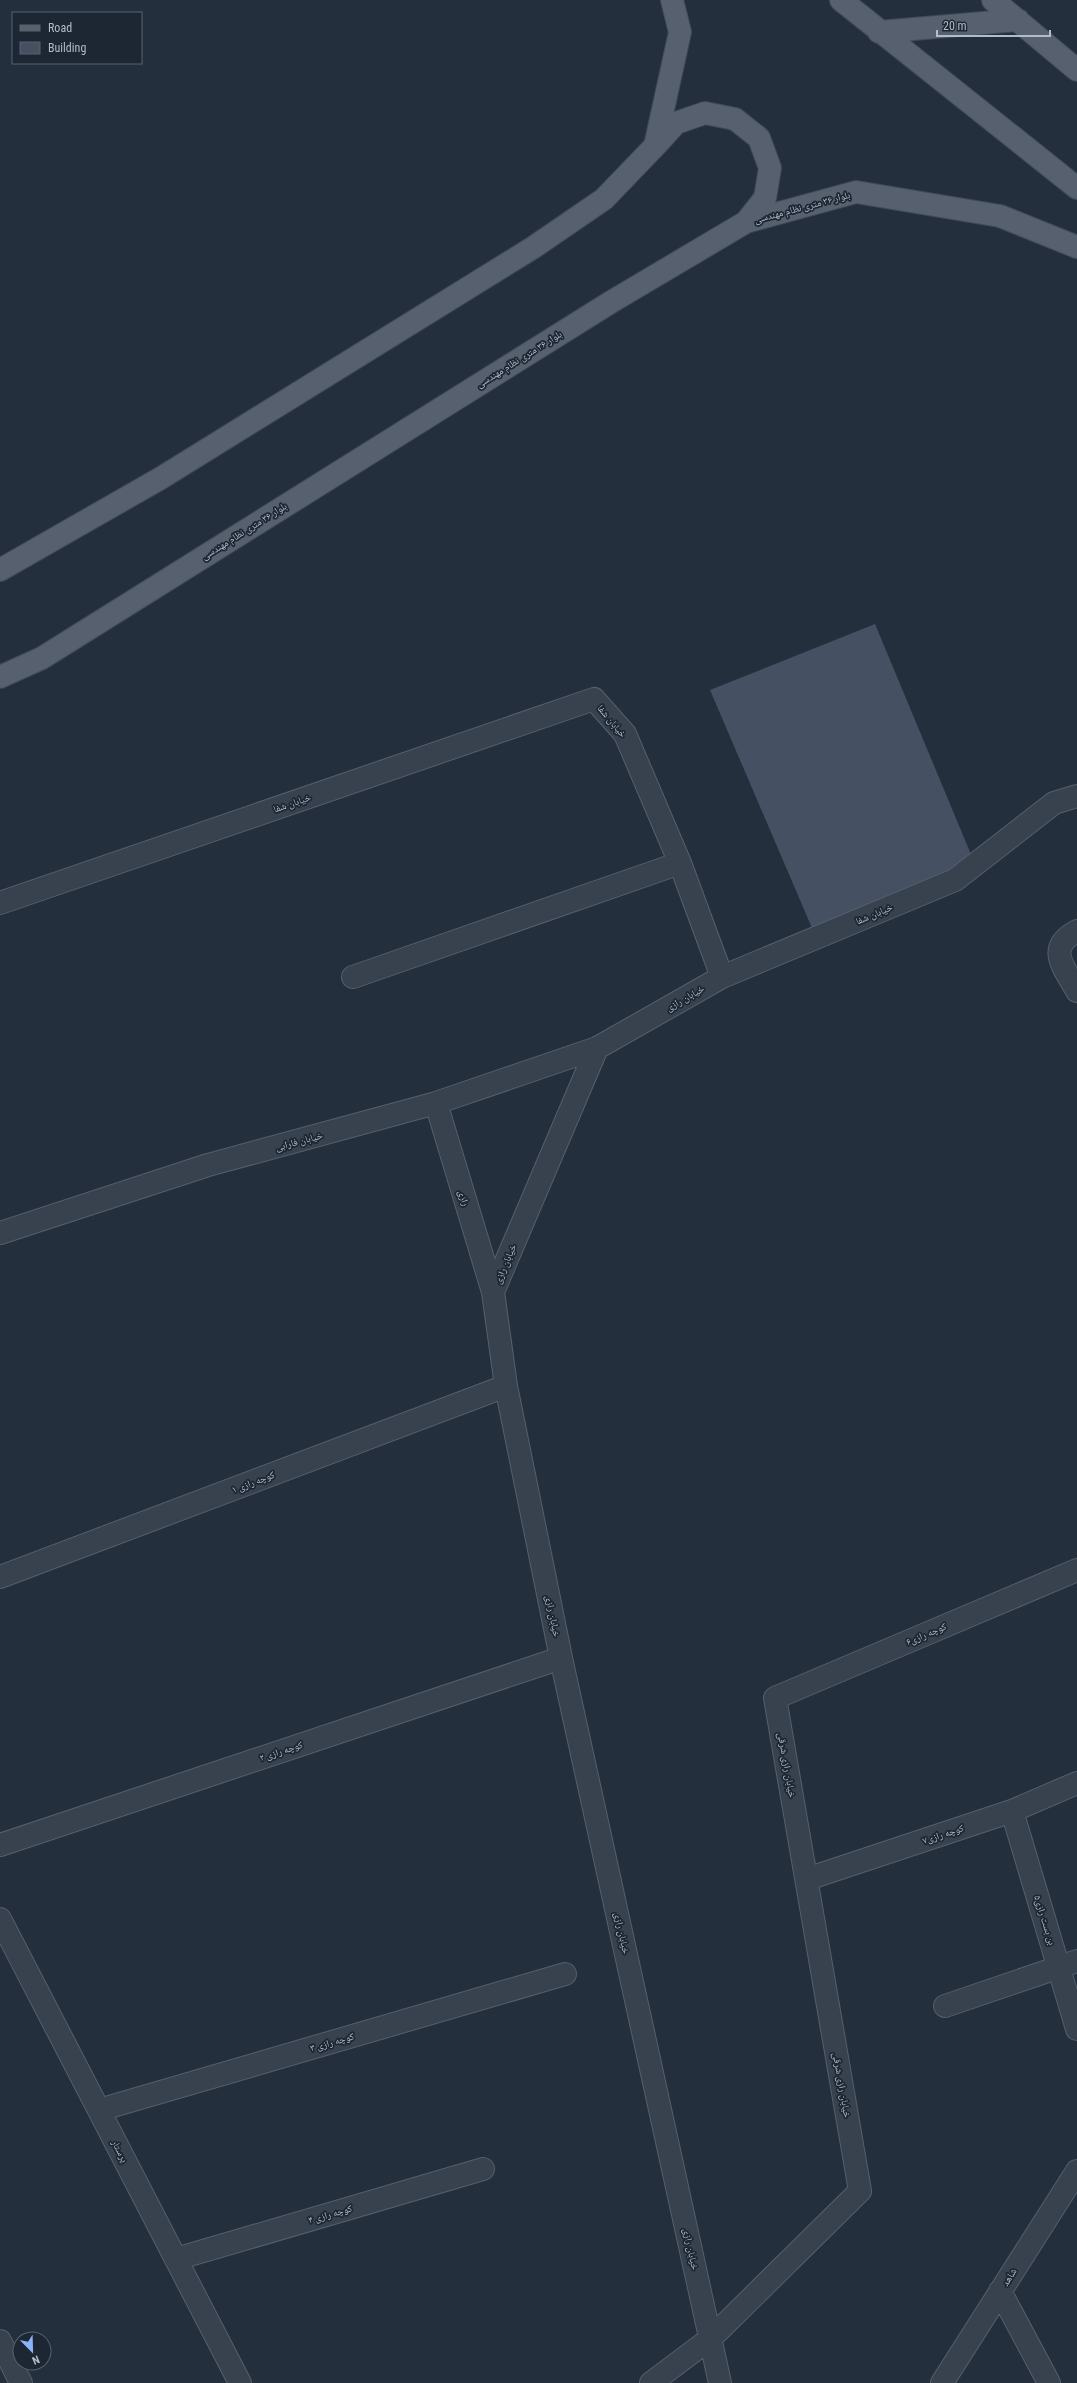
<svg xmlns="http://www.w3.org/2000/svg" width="1077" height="2383" font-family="'Roboto Condensed','Noto Naskh Arabic',sans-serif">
	<rect width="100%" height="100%" fill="#242f3e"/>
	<path fill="#455162" d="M875,624L975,864L812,928L710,690Z"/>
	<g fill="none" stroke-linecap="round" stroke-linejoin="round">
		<defs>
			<path id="minor" d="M0,903L594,699L625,734L680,863L722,977L955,880L1054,803L1077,796
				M1077,931C1045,948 1064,967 1077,991
				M353,977L680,863
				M436,1103L493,1292L506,1386L561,1658L720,2383
				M0,1233L208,1165L436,1103L597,1048L722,977
				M493,1292L597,1048
				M0,1577L506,1386
				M1012,1811L1077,2029
				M0,1845L561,1658
				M807,1879L1012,1811L1077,1783
				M0,1919L240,2383
				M945,2006L1077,1961
				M99,2110L565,1974
				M176,2259L483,2169
				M1000,2291L1049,2383
				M0,2341L21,2383
				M651,2383L711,2338L860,2191L775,1698L1077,1570
				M942,2383L1077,2171"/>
			<path id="major" d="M841,0L1077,188
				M993,0L1077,70
				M879,32L1018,20
				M656,145L676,123L705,113L735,119L759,138L770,168L765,198L746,222
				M0,570L161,478L534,247L604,199L655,146L680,32L672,0
				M0,677L42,658L611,302L746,222L856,192L1000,216L1077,247"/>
		</defs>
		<use href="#minor" stroke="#565f6c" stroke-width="24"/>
		<use href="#major" stroke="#414a57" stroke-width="24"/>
		<use href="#minor" stroke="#38414e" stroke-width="22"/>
		<use href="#major" stroke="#56606e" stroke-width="22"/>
	</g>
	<g text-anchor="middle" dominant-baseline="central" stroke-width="3.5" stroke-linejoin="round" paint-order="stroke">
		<g font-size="10" fill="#b4bcc9" stroke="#1d2633">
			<text transform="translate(802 207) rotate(-15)">بلوار ۳۶ متری نظام مهندسی</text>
			<text transform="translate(519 359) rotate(-32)">بلوار ۳۶ متری نظام مهندسی</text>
			<text transform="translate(244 531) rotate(-32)">بلوار ۳۶ متری نظام مهندسی</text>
			<text transform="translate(612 721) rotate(50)">خیابان شفا</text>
			<text transform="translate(292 803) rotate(-19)">خیابان شفا</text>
			<text transform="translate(874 914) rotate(-23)">خیابان شفا</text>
			<text transform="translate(685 998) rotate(-30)">خیابان رازی</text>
			<text transform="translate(299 1141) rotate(-15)">خیابان فارابی</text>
			<text transform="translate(464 1198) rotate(73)">رازی</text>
			<text transform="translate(505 1264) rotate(-67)">خیابان رازی</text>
			<text transform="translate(253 1482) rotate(-21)">کوچه رازی ۱</text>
			<text transform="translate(553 1616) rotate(79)">خیابان رازی</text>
			<text transform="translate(926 1634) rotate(-23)">کوچه رازی۶</text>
			<text transform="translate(281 1751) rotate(-18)">کوچه رازی ۲</text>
			<text transform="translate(787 1765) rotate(80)">خیابان رازی شرقی</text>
			<text transform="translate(943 1834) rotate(-18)">کوچه رازی۷</text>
			<text transform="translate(1045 1920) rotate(73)">بن بست رازی۵</text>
			<text transform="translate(622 1933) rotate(78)">خیابان رازی</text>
			<text transform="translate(332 2042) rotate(-16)">کوچه رازی ۳</text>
			<text transform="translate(842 2085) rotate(80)">خیابان رازی شرقی</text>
			<text transform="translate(120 2151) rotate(63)">پرستار</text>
			<text transform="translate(330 2214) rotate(-16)">کوچه رازی ۴</text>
			<text transform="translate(691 2249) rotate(78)">خیابان رازی</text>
			<text transform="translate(1009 2277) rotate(-58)">شاهد</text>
		</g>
	</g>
	<rect x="12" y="12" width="130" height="52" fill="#1d2633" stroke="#59626f"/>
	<rect x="20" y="25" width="20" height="6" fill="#56606e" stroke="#59626f"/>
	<text x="48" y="32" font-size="12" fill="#b4bcc9">Road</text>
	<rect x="20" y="42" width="20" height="12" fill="#455162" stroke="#59626f"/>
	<text x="48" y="52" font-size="12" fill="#b4bcc9">Building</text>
	<g transform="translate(32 2351) rotate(157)"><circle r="19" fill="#1d2633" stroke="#59626f"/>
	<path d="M0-3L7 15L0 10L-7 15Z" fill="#8ab4f8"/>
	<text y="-6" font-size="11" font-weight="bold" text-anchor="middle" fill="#b4bcc9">N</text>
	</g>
	<path d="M937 30v6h113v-6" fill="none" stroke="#b4bcc9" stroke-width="2"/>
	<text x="943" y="30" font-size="12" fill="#b4bcc9" stroke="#1d2633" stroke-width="3" paint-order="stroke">20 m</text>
</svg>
